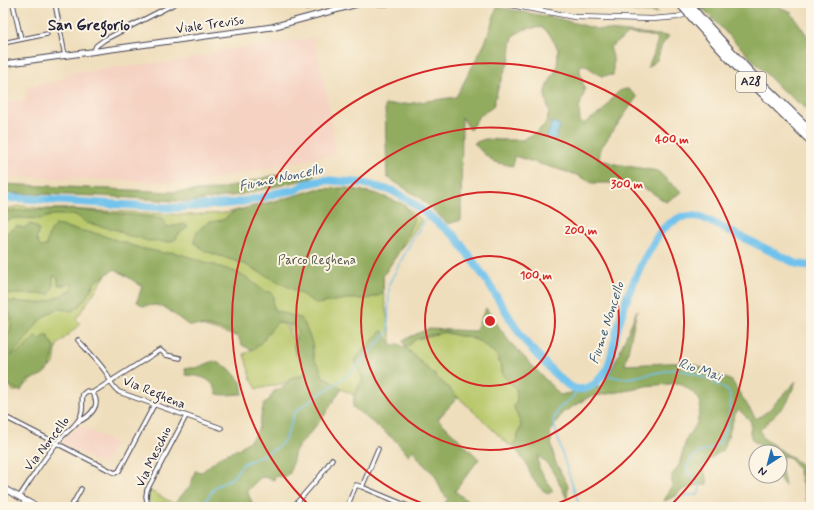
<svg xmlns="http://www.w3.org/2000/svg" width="814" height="510" font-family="Mynerve,sans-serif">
	<rect width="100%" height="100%" fill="#fcf5e5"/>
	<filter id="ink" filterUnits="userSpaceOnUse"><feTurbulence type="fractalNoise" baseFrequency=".025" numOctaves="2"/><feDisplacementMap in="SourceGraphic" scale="8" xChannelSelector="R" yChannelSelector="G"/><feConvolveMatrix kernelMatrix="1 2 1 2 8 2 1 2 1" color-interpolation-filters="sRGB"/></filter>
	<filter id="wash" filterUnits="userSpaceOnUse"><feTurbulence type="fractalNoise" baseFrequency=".012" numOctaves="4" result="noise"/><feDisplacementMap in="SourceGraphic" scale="16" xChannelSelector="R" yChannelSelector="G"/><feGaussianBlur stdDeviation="0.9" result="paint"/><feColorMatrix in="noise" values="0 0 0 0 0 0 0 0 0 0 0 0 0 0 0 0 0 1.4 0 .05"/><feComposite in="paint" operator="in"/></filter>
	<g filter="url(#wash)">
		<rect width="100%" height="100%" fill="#efdebc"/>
		<path fill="#f5d2c2" d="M313,38L328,100L336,154L194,183L3,176V102L28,99L26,86L60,81L67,73L187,60L188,58L209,55L208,52Z
			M79,425L115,443L104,465L63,444V440Z"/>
		<path fill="#b8c86b" stroke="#6d7553" d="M306,3H346L332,7L331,4L307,12Z
			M346,188L373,193L403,204L422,220L400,250L383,276V291L392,345L354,395L341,389L330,380L314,374L285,320L278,322L284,324L295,344L294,348L304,363L307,369L303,376L293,377L285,383L257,389L251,379L244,354L252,350L276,323L252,341L198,325L163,306L122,269H110L76,319L80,324L57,345L54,364L17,391H13L5,378L3,370V209L21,206L45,209H65L186,215L226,213L291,197L317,189Z
			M442,332L459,336H465L479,341L497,355L504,377L516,389L517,399L514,407L521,425L517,439L513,445H509L406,348L416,339Z
			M149,490L175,504V507H150L148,495Z"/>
		<path fill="#92ac5f" stroke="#5a674d" d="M556,3H651L657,13L644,12Z
			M713,3H778L781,9L790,11L811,41V104L805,108L781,89L703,9Z
			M497,7L560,19L597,29L669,36L662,45L657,60L647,68L653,56L658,39L646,35L628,34L610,47L613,57V75L601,76L585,65H580V73L585,90L579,108L580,121L584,124C589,119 595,117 600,113C611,105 613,89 628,89L637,97L601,148L599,159L615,164L658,171L669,182L682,192L666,202L648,190L623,183H592L577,175L514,156L513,166L494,162L484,154L474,143L485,139L499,140H522L536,133L546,123L549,112L545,95L548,84L557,68L558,49L550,35L542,27L525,29L514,35L511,45L510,59L499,85L493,107L479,116L470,130L462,117L461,220L448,224L420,198L387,177L385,105L406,104L456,97L485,43Z
			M318,169L312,178L238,195L189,202L101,196L3,193V184L173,192L216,190L271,176Z
			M346,188L377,194L403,204L414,219L400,250L383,276V294L367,299H347L317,304L298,292L244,264L205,251L194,242L196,233L202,227L209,222L223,220L235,211L291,197L317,189Z
			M65,209L162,218L167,227L185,224L188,226L178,235L176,239L170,242H164L154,241H147L138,237L128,236L117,230L87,223L76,215H53L41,219L15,218L3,222V211Z
			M30,224L36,226L39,231L36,238L40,247L46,246L48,237L55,225L98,234L140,248L164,253L173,252L180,254L233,271L246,277L264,291L270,292L274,296L273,302L274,310L300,318L304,322L312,343L314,360L319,366L323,377L330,380L341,389L324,416L295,451L290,473L285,477L275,476L274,480L263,477L260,478L247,491L254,507H158L163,502L172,506L191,485L195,471L202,472L221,456L238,449L252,439L258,430L264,403L269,400L274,391L281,389L293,377L303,376L307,369C304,362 296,357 294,349C293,344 297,335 298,330L295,326L277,322L258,346L252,350L242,345L238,337L230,332L209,326L188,325L166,308L156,305L143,306L137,302L142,286L115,269L95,282L86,298L77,308L71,311L59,309L54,310L39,321L24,342L12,354L3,348L6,356C18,356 29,343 36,336L40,339L47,335L55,348C50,370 49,374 26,381L21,391C5,385 3,379 3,363C3,358 2,352 3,347C5,339 11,333 11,324C12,316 6,309 5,301L41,303L51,300L72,290V283L65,285H58V279L56,276H53V287L50,294H8L3,292V238L10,230L14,229L16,226L24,228Z
			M486,308L508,340L560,395L603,386L614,365L637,310L625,365L689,362L732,381L756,419L768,411L796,381L787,403L760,430L763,438L801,464L811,507H808L798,468L789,457L783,456L781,465L785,486L781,481L778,476H780V452H769L752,440L750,433L751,422L739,410L735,414L724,449L706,462L702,468L707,478V485H698L680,491L676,496L664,501L672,486V475L679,465L687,437L697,423L701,403L694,393L680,383L645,386L636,389L589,397L562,413L550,433L552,448L555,461L568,486L567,499C560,485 552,464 538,456L539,468L553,491L548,494L538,486L531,476L527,465L513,445L517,439L521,425L514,407L517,399L516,389L504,377L497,355L479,341L467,336H459L445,332L416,339L406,348L458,397L438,419L479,459L455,491L475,507H443V504L448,499L442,492L435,475L422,463L413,450L408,455L396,441L353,407L354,395L363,379L354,360L382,330L392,345L398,344L406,348L403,340L428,329L475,331Z
			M214,361L229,368L241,382L243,394C234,394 226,396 217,394C213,378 201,376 186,375L185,369L189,368H196Z"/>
		<path fill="#70c2ec" stroke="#497294" d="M552,122L560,125L555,140L547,137Z"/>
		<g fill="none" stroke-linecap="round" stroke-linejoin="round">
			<path stroke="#70c2ec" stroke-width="1.5" d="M604,375L620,378H629L676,369C694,372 715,381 729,392C734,404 726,437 717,445C708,453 699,448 690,461C689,463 687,466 687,469C689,476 697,481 700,487L699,493L697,495H689L678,498L673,507
				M576,389L574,396L558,409L553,421L565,463L580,507
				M199,507L205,502L215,487L232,478L243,464L275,449L281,444L286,438L294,415L297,410L348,375L388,333L389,284L414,236L429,216"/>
			<path stroke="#70c2ec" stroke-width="8" d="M3,199L18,198L173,208L235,203L265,197L276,193L295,190L306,184L325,180L362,183L393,191L410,201L455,236L485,278L520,334L528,345L556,375L569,386L576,389H585L595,384L607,370L611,357L618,326L628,295L641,265L657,237L663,229L672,222L681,217L692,216L701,217L797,264L811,266"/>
		</g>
	</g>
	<g filter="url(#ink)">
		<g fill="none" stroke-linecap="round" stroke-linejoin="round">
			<defs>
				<path id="minor" d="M55,3L65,56
					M13,4L21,39
					M3,43L47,34
					M94,51L96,46L104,40L176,3
					M78,340C87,350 97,360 105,371C111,379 109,384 119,392L221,428
					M3,416L115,473L119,471L154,405
					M78,422C89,417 103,405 92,393
					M362,487L410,507
					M19,497C33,477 45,456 61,438C67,431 78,425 81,415C84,408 81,401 83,394L87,391L92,393L160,350L166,355L180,358
					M22,507L25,500
					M71,507L81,489
					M148,507L146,496L147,490L186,416
					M293,507L321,475L332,459
					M347,507L356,485L362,487L378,449"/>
				<path id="tertiary" d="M500,3L575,17L652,19L677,17L683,15L702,3"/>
				<path id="secondary" d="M379,3H387
					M3,64L272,27L361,3
					M3,488L37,507"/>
				<path id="motorway" d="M700,17L750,72L811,131
					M695,21L745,76L811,141"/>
			</defs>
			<use href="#minor" stroke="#413e4e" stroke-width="5.5"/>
			<use href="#tertiary" stroke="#413e4e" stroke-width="6"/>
			<use href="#secondary" stroke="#413e4e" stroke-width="7"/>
			<use href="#motorway" stroke="#413e4e" stroke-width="9"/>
			<use href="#minor" stroke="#fff" stroke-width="3.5"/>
			<use href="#tertiary" stroke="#fff" stroke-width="4.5"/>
			<use href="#secondary" stroke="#fff" stroke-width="5"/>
			<use href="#motorway" stroke="#fff" stroke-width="7"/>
			<defs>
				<path id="motorway-bridge" d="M688,3L700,17
					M681,5L695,21"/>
			</defs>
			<use href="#motorway-bridge" stroke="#413e4e" stroke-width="9" stroke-linecap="butt"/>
			<use href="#motorway-bridge" stroke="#fff" stroke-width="7"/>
		</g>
	</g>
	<g fill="none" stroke="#d62828" stroke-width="2">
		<circle cx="490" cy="321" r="65"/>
		<circle cx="490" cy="321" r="129"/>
		<path d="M433 507A194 194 0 1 1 547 507"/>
		<path d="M311 507A258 258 0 1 1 669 507"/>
	</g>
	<g text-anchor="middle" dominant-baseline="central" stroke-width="4" stroke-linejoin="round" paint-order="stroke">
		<rect fill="#fcf5e5" stroke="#63616e" stroke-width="1" x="736" y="72" width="30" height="20" rx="3"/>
		<g font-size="12" font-weight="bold" fill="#22223b">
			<text x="751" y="82">A28</text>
		</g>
		<g font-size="13" fill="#22223b" stroke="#fcf5e5">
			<text transform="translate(210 25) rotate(-8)">Viale Treviso</text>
			<text transform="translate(154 393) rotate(22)">Via Reghena</text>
			<text transform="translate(47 444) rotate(-52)">Via Noncello</text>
			<text transform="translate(154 457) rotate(-64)">Via Meschio</text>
		</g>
		<g font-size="13" fill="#4f5449" stroke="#fcf5e5">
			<text x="317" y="260">Parco Reghena</text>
		</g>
		<g font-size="14" font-style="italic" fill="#3d5a79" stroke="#fcf5e5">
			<text transform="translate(281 178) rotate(-12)">Fiume Noncello</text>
			<text transform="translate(607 323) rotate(-72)">Fiume Noncello</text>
			<text transform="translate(700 370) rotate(19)">Rio Mai</text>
		</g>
		<g font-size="15" font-weight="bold" fill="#22223b" stroke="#fcf5e5">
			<text x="89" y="26">San Gregorio</text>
		</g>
	</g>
	<circle cx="490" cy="321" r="6" fill="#d62828" stroke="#fcf5e5" stroke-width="2"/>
	<g font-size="12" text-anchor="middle" font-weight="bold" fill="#d62828" stroke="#fcf5e5" stroke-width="4" stroke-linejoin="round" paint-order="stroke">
		<text x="672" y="143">400 m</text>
		<text x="627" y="188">300 m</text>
		<text x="581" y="234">200 m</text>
		<text x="536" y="279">100 m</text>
	</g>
	<rect width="814" height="510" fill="none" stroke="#fcf5e5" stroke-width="16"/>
	<g transform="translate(768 464) rotate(216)"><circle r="19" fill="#fcf5e5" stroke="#a5a1a1"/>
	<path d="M0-3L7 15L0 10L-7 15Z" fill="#1f6fb2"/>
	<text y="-6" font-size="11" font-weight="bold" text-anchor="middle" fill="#22223b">N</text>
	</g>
</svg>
